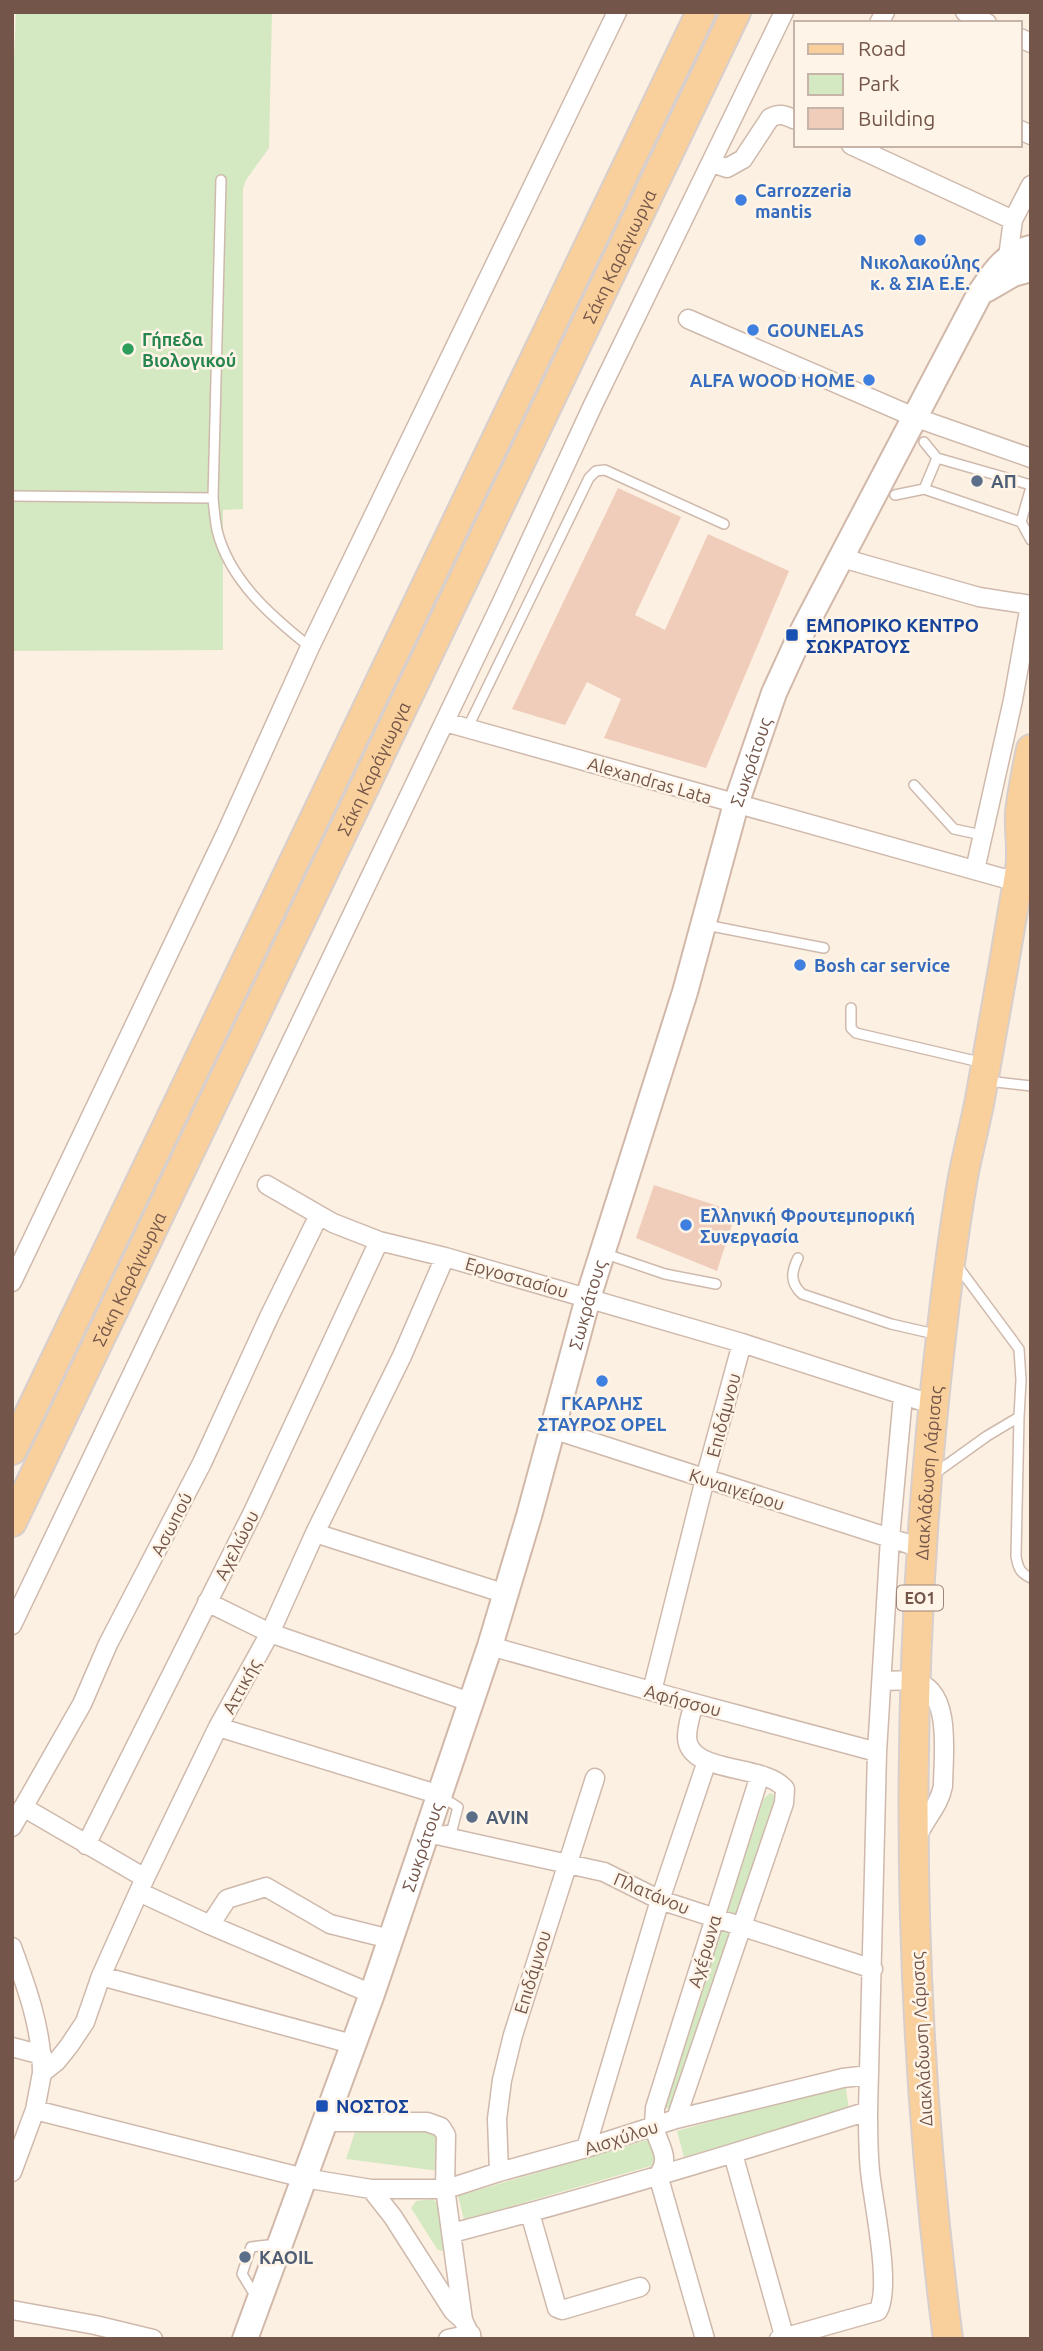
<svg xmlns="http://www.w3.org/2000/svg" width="1043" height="2351" font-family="Ubuntu,sans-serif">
	<rect width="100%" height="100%" fill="#fcf0e2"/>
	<path fill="#d4e9c1" d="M16,12H272L269,148L246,180L243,189V509L223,510V650L12,651V105Z
		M713,12H722L49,1420L40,1415Z
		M770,1793L773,1794L776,1801L738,1912L734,1915L728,1913V1909L764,1798Z
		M721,1928L730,1931V1935L672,2109L664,2108Z
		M845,2083L849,2109L684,2157L677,2131Z
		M426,2128L438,2136L439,2171L346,2159L356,2129Z
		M654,2138L661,2163L464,2220L458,2196Z
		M433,2199L438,2204L446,2249L441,2251L437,2249L411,2208L416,2201Z"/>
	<path fill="#f0ccba" d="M618,488L681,517L635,615L665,630L708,534L789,571L706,768L604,738L621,699L587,682L565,725L512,709Z
		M654,1185L736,1212L717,1271L636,1238Z"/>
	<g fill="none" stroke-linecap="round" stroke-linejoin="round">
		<defs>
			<path id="lane" d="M221,180L213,498C214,509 215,520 217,530C229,580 272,617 310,647
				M937,458L1031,485
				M1031,487L1021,522L1031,540
				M924,489L1021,522
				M895,495L924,489L937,458L924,442
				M12,496L213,498
				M467,729L589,478L596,471L605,470L724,524
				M914,785L954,829L982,835
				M706,925L824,948
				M851,1008V1028L856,1033L984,1063
				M987,1081L1031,1086
				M603,1253L665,1274L716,1284
				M798,1258C791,1272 790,1283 802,1294L891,1324L939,1335
				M1019,1417L1016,1556C1018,1568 1020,1573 1031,1578
				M934,1474L987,1436L1019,1417L1021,1380L1019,1349L956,1264
				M442,1831L452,1830L458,1807L442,1797
				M253,2292L242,2274L251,2247L268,2245"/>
			<path id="street" d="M965,12L987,23
				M879,23L885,12
				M1020,38L1031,43
				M1020,130L1031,135
				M851,145L1013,220
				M712,163L727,168L743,159L770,118C780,112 786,116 796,120
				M1008,257L1013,220L1031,185
				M688,319L914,417L1031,458
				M842,558L979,597L1031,605
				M445,722L1017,882
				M975,870L1013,700L1030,605
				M267,1185L333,1223L379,1241L445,1257L742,1343L934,1405
				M12,1282L227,831L310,647L617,12
				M552,1429L921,1548
				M315,1533L506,1594
				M207,1602L270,1633L470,1702
				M12,1625L501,604L593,405L784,12
				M490,1646L694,1703L877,1752
				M882,1681C892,1681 905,1679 915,1682C953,1690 943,1757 943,1786C939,1807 924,1819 917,1838
				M652,1691L705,1479L742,1343
				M218,1727L440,1795
				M23,1807L145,1878
				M12,1827L82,1704L108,1644L202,1463L269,1317L319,1215
				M428,1833L604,1872L660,1900L873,1969
				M86,1845L253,1512L379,1241
				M139,1892L210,1925L372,1994
				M210,1925L227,1899L266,1887L330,1924L390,1939
				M12,1947C27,1988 42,2029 42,2073
				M101,1976L352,2044
				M12,2047L42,2055
				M35,2110L304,2178L371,2189H434L456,2186L499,2172L586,2148L676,2119L843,2078L869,2075
				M676,2119L784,1803L785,1789C765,1763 688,1775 687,1737C687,1726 691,1714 694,1703
				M325,2122H427L441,2127L446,2135L445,2188L463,2320
				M586,2148L660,1900L707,1761
				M733,2154L785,2339
				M12,2172L35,2110L42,2073L57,2061L69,2046L85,2022L101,1976L145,1878L218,1727L270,1633L315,1533L402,1356L445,1257
				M499,2172L497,2119L502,2080L513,2035L595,1778
				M371,2189L393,2217L453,2311L463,2320L472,2339
				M530,2213L557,2308L562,2310L640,2287
				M452,2233C592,2197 730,2155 868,2111
				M12,2310L95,2325L153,2339
				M448,2339L471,2334
				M705,2339L658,2175C673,2157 656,2143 654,2125C654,2120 655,2113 655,2108L760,1775
				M779,2339L878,2311C892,2287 873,2202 870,2171C868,2151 868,2131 868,2111L877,1752L890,1538L903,1396"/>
			<g id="secondary">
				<path d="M987,289L1013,274L1031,269"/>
				<path id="s1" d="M245,2339L372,1994L490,1646L529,1516L588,1298L685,992L736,804L774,693L801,634L980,293C994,272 1005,254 1031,248"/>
			</g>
			<g id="primary">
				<path d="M12,1450L701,12"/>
				<path id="s2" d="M12,1522L736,12"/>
				<path id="s3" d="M948,2339C905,2006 902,1669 941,1337C947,1283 954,1230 963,1177C968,1151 975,1125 980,1099C994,1022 1007,946 1020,869C1023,851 1019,831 1020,813C1022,792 1027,770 1031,749"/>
			</g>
		</defs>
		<use href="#lane" stroke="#cfb9ac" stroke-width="12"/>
		<use href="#street" stroke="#cfb9ac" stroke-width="21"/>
		<use href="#secondary" stroke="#d1b8a9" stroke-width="28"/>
		<use href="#primary" stroke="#d8cfcc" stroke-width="32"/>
		<use href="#lane" stroke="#fff" stroke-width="9"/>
		<use href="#street" stroke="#fff" stroke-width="18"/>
		<use href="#secondary" stroke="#fff" stroke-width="24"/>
		<use href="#primary" stroke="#f9cf9b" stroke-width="28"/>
	</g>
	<g fill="#3f7fe0" stroke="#fff4e8" stroke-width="2.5">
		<circle cx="741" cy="200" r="7"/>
		<circle cx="920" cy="240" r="7"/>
		<circle cx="753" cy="330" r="7"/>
		<circle cx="869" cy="380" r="7"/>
		<circle cx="800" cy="965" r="7"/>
		<circle cx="686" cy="1225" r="7"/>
		<circle cx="602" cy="1381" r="7"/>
	</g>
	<circle fill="#2e9e5b" stroke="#fff4e8" stroke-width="2.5" cx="128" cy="349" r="7"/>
	<g fill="#5c6f8a" stroke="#fff4e8" stroke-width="2.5">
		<circle cx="977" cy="481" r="7"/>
		<circle cx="472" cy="1817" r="7"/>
		<circle cx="245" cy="2257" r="7"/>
	</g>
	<g fill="#1a4fb4" stroke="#fff4e8" stroke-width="2.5">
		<rect x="785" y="628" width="14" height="14" rx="3.5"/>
		<rect x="315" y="2099" width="14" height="14" rx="3.5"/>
	</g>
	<g text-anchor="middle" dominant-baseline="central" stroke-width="5" stroke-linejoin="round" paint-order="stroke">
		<rect fill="#fff4e8" stroke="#9d8579" stroke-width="2" x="897" y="1585.5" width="46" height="25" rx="5"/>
		<g font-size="16" font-weight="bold" fill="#735549">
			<text x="920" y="1598">ΕΟ1</text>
		</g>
		<g font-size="18" font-weight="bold" fill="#366cbe" stroke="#fff4e8" text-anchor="start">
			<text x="755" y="190">Carrozzeria<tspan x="755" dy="21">mantis</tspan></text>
			<text x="920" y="262" text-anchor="middle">Νικολακούλης<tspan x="920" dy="21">κ. &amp; ΣΙΑ Ε.Ε.</tspan></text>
			<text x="767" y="330">GOUNELAS</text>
			<text x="855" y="380" text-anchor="end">ALFA WOOD HOME</text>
			<text x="814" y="965">Bosh car service</text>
			<text x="700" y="1215">Ελληνική Φρουτεμπορική<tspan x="700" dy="21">Συνεργασία</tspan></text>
			<text x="602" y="1403" text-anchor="middle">ΓΚΑΡΛΗΣ<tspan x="602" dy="21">ΣΤΑΥΡΟΣ OPEL</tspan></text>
		</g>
		<g font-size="18" fill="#735549" stroke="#fff4e8">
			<text stroke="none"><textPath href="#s2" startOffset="1404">Σάκη Καράγιωργα</textPath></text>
			<text stroke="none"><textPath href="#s1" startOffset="1657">Σωκράτους</textPath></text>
			<text stroke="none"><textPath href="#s2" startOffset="836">Σάκη Καράγιωργα</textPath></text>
			<text transform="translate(650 780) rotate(16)">Alexandras Lata</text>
			<text transform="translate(517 1277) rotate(16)">Εργοστασίου</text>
			<text stroke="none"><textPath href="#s2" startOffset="270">Σάκη Καράγιωργα</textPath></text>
			<text stroke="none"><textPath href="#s1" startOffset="1090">Σωκράτους</textPath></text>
			<text transform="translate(723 1415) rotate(-75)">Επιδάμνου</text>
			<text stroke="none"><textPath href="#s3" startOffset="868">Διακλάδωση Λάρισας</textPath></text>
			<text transform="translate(737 1489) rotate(18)">Κυναιγείρου</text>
			<text transform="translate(171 1524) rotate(-63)">Ασωπού</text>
			<text transform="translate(236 1545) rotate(-63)">Αχελώου</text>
			<text transform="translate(241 1686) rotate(-61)">Αττικής</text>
			<text transform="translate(683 1700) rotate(15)">Αφήσσου</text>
			<text stroke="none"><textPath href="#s1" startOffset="523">Σωκράτους</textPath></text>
			<text transform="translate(652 1893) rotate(23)">Πλατάνου</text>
			<text transform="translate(704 1951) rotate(-73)">Αχέρωνα</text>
			<text transform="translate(532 1972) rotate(-73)">Επιδάμνου</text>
			<text transform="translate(921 2039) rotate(-93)">Διακλάδωση Λάρισας</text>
			<text transform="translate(621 2137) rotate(-18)">Αισχύλου</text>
		</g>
		<g font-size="18" font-weight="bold" fill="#27864d" stroke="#fff4e8" text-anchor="start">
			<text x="142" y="339">Γήπεδα<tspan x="142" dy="21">Βιολογικού</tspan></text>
		</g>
		<g font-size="18" font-weight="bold" fill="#4e5e75" stroke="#fff4e8" text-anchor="start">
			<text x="991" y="481">ΑΠ</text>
			<text x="486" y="1817">AVIN</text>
			<text x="259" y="2257">KAOIL</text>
		</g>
		<g font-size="18" font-weight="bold" fill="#164399" stroke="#fff4e8" text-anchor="start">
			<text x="806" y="625">ΕΜΠΟΡΙΚΟ ΚΕΝΤΡΟ<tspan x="806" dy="21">ΣΩΚΡΑΤΟΥΣ</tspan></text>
			<text x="336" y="2106">ΝΟΣΤΟΣ</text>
		</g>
	</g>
	<rect width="1043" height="2351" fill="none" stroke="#735549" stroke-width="28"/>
	<rect x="794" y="21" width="228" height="126" fill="#fff4e8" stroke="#c7b4a8" stroke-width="2"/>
	<rect x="808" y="44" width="35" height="10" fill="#f9cf9b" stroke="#c7b4a8" stroke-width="2"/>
	<text x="858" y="56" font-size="21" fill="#735549">Road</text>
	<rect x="808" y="74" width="35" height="21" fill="#d4e9c1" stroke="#c7b4a8" stroke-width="2"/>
	<text x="858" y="91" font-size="21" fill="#735549">Park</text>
	<rect x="808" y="108" width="35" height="21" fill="#f0ccba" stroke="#c7b4a8" stroke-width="2"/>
	<text x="858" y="126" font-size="21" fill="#735549">Building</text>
</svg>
